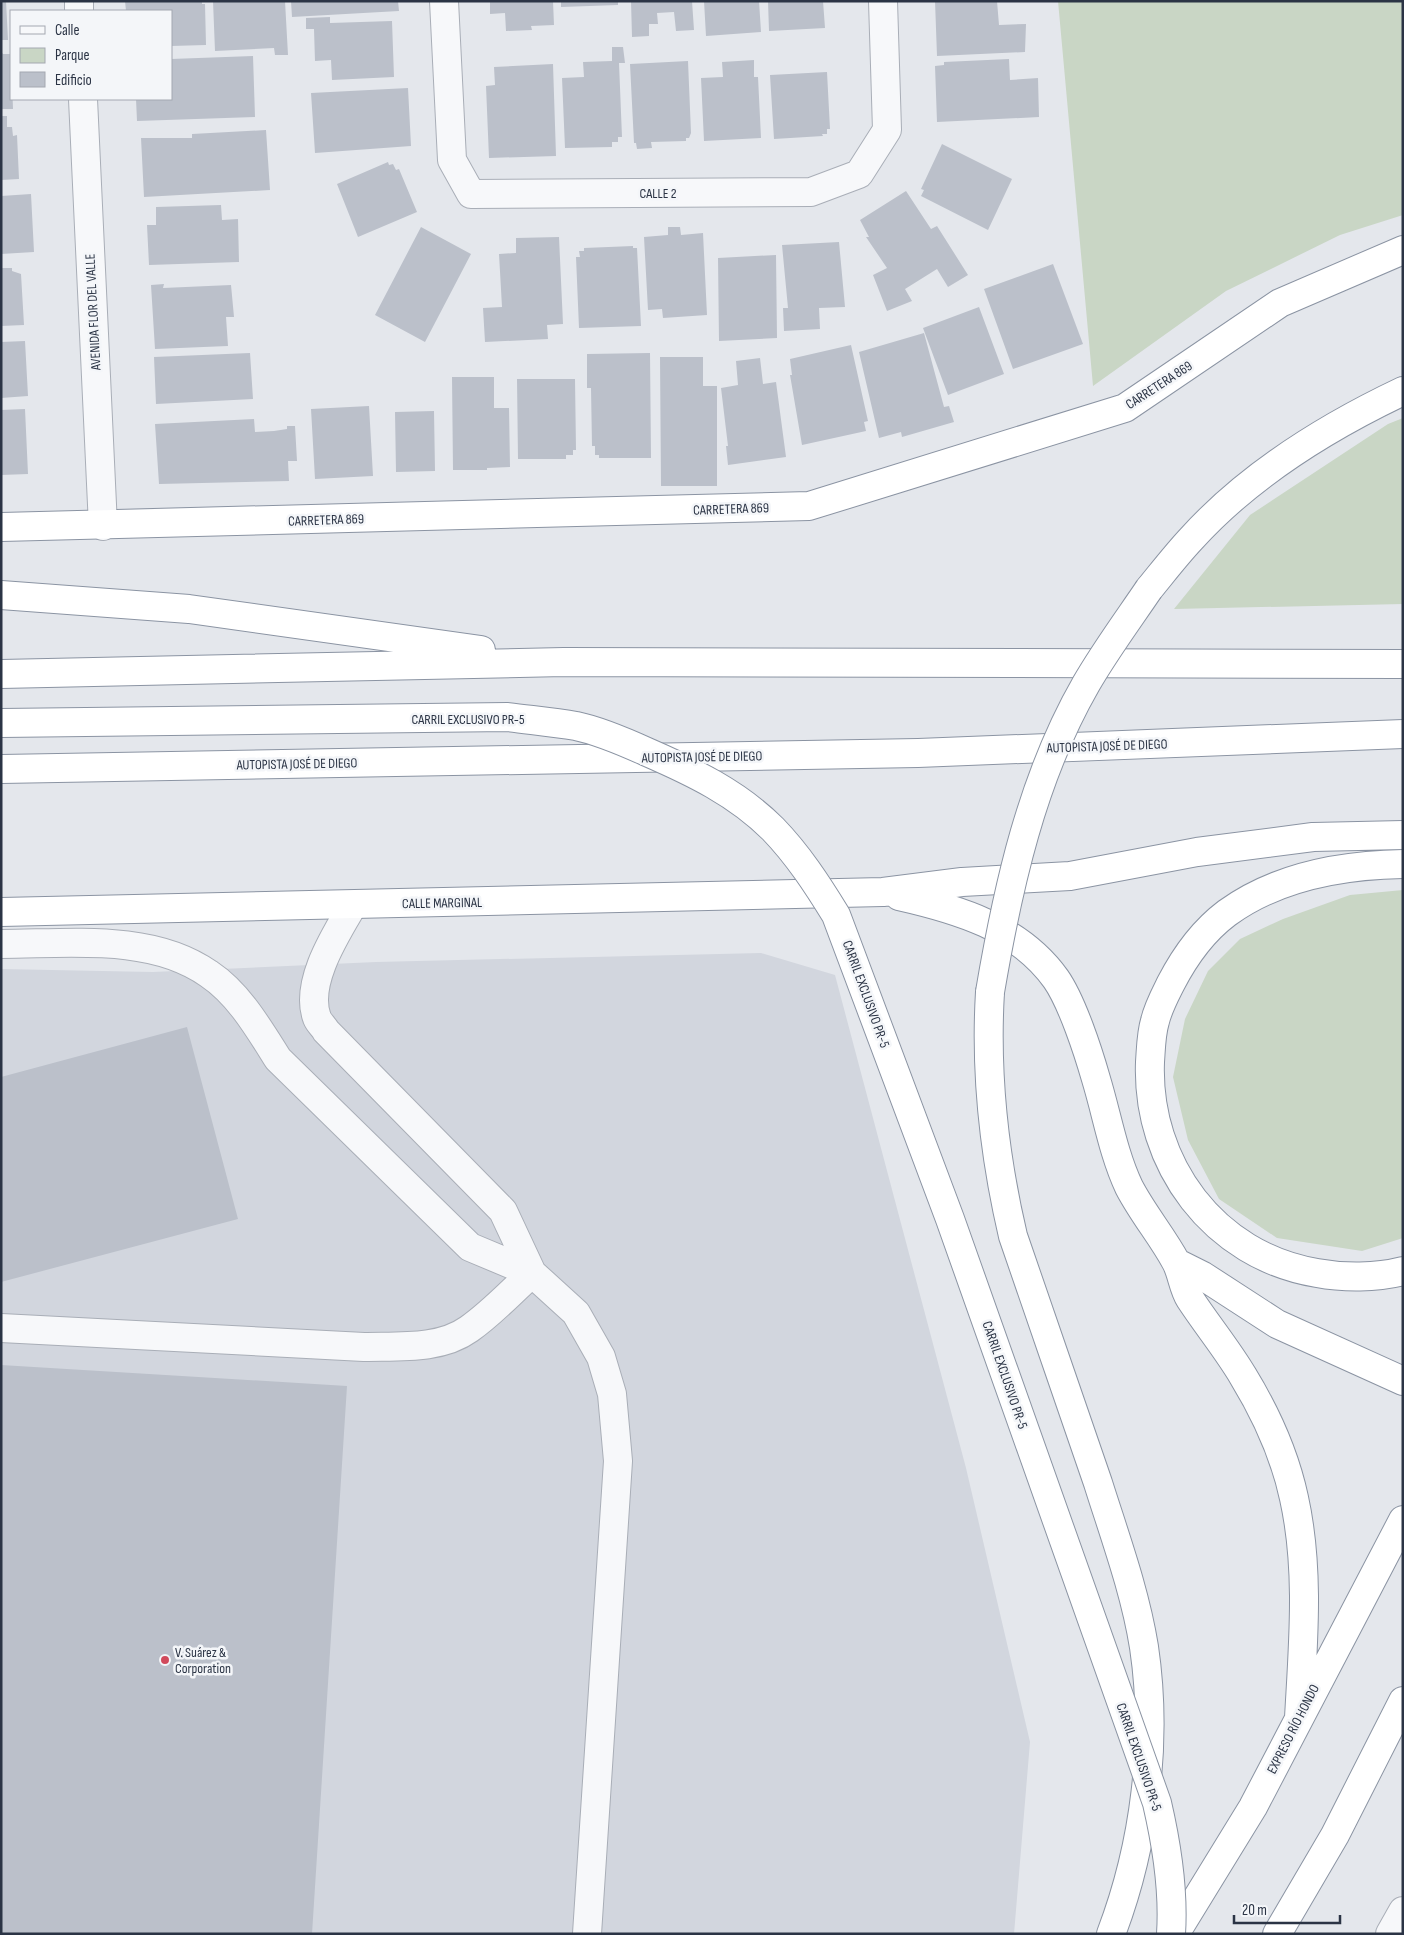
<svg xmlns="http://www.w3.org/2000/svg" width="1404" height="1935" font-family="'Sofia Sans Condensed',sans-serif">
	<rect width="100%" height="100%" fill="#e4e7ec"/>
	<path fill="#d2d6de" d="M761,953L835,975L966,1468L1030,1742L1014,1934H1V969L153,972L376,962Z"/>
	<path fill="#c9d6c5" d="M1058,1H1403V215L1340,235L1226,291L1093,386Z
		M1403,418V604L1174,609L1250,515L1388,424Z
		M1403,890V1238L1362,1251L1277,1238L1219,1199L1188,1140L1173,1077L1185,1019L1208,971L1240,939L1283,919L1350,895Z"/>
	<path fill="#bbc0ca" d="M1,1H6L8,40H1Z
		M125,1H202V4H205L206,45L171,46V11H126Z
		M213,1H285L288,55H275L274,48L215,51Z
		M291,1H398L399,11L292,17Z
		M490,1H553L554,25L531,26L532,30L506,31L505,13L490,14Z
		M561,1H618V5L561,7Z
		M631,1H692L694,30L676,31L674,12L657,13L658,24H649V36L632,37Z
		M704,1H759L761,32L706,36Z
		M768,1H823L825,28L769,31Z
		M935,1H997L999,25L1026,24L1025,52L937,56Z
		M330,17V23L392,21L394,77L332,80L331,60L315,61L314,29H306V18Z
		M612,47H623L625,63H619L622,137H618V142H612V147L565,148L562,78L584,77L583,62L612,61Z
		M1,52L3,54H11L13,109H1Z
		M253,56L255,117L137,121L136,99H171V59Z
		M1009,59L1010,80L1038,78L1039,117L937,122L935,66L944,65V62Z
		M754,60V77H758L761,138L704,141L701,78L723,77L722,62Z
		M688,61L691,133L689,138H686V141L651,142L652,148L637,149L636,143H634L630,64Z
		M553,64L556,156L489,158L486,86L495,85L494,67Z
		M827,72L830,129H827V134H822L823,136L774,139L770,75Z
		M408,88L411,146L315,153L311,93Z
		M1,116H7V127H12L13,136L17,135L19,179L1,180Z
		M266,130L270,190L144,197L141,138H192V134Z
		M942,144L1012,179L988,230L921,196L924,190L921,189Z
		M388,162L389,165L393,164L396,170L399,169L417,212L358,237L337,184Z
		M906,191L931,229L937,226L968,275L948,287L937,269L905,289L912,301L887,311L873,275L887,268L866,237H869L860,220Z
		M31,194L34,252L1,254V196Z
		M221,205L222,220L238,219L239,262L149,265L147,225H156V207Z
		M421,227L471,254L425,342L375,315Z
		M668,227H680L681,235L703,233L707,315L663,318L662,309L648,310L644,237L668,235Z
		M559,237L563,324L547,325L548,339L485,342L483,308L502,307L499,254L516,253V238Z
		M839,242L845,307L819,308L820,329L784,331L783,308H788L782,245Z
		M633,246V248H637L641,326L579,328L576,257H580L579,251H584V248Z
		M776,255L777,338L719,341L718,258Z
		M1053,264L1083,344L1013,369L984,289Z
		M1,268H12V271L21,274L24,325L1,326Z
		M164,284L163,288L231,285L234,317H226L228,346L155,349L151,285Z
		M979,307L1004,374L948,395L923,328Z
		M924,333L944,407L949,406L954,422L902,437L901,432L879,438L859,352Z
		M25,341L28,396L1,398V342Z
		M851,345L868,421L864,422L866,431L802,445L790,375H792L790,359Z
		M250,353L253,399L156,404L154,357Z
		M650,353L651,458H599V455H595V446H592L591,388H587V354Z
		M660,357H703V386H717V486H661Z
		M760,358L763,384L776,382L786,457L728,465L726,446H728L721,388L738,385L736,361Z
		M452,377H494V408H509L510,467L487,468V470H453Z
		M517,379H575L576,450H573V455H566V459H518Z
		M369,406L373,476L315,479L311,409Z
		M25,409L28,474L1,475V410Z
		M434,411L435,471L396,472L395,412Z
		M254,419L255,432L274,431L287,429V426H295L297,461H288L289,481L159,484L155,424Z
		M187,1027L238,1219L1,1282V1077Z
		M1,1365L347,1386L312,1934H1Z"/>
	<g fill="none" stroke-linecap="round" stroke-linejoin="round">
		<defs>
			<path id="minor" d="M79,1V11
				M444,1L452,160L471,194L811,192L859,174L887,130L883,1
				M83,99L103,526
				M353,905C336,934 304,983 317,1018C319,1023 324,1027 326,1031L503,1211L532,1273
				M1,944C68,944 151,933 209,974C239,994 259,1029 278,1059L470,1247L532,1273L576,1313L601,1357L612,1394L618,1461L587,1934
				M1,1328L364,1347C398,1346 440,1350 469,1329C492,1313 512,1291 532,1273
				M1390,1934L1403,1911"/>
			<path id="highway" d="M1,527L809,506L1125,408L1280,303L1403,250
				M1149,589C1163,572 1176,555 1191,539C1248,476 1327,427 1403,391
				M1,595L189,609L481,650
				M1,674L564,662L1403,664
				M1,769L918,753L1403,734
				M1403,864C1342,865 1278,876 1227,913C1203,931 1185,956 1171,983C1165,995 1158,1008 1155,1021C1151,1034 1151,1049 1150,1062C1146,1164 1214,1256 1317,1273C1344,1278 1376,1278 1403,1271
				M899,896C957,909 1019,927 1056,979C1072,1002 1088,1051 1096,1079C1107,1115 1113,1153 1129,1187C1143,1214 1162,1236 1176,1262C1182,1273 1183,1288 1190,1299C1207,1325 1227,1349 1243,1376C1265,1412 1285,1456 1294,1498C1310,1570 1303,1645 1299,1718
				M1,912L883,892L962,882L1070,876L1197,852L1313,837L1403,835
				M990,992C985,1075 994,1155 1013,1236C1041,1318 1070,1401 1098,1483C1115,1537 1135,1591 1144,1647C1158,1741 1145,1845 1111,1934
				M1177,1263L1203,1276L1277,1324L1403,1381
				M1175,1934L1253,1807L1403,1520
				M1277,1934L1335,1835L1403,1701"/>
		</defs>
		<use href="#minor" stroke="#a9aeb7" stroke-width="30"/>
		<use href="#highway" stroke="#8b94a3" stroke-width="30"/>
		<use href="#minor" stroke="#f7f8fa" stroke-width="28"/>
		<use href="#highway" stroke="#fff" stroke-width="28"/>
		<defs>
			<path id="highway-bridge" d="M1,723L508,717C530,720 553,722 576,726C600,731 625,742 647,752C693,772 737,793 773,829C798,855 817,884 836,915L950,1219L1157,1803C1167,1846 1174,1889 1171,1934
				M990,992C1008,886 1032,778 1086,684C1105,651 1128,620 1149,589"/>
		</defs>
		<use href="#highway-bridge" stroke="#8b94a3" stroke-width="30" stroke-linecap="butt"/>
		<use href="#highway-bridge" stroke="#fff" stroke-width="28"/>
	</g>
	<circle fill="#d1495b" stroke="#f4f6f9" stroke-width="2" cx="165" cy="1660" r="5"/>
	<g text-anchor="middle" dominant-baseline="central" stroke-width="5" stroke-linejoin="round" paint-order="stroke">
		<g font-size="14" fill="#2b3445" stroke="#f4f6f9">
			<text x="658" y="193">CALLE 2</text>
			<text transform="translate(93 312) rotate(-93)">AVENIDA FLOR DEL VALLE</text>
			<text transform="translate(1159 385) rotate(-33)">CARRETERA 869</text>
			<text transform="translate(731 509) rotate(-2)">CARRETERA 869</text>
			<text transform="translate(326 520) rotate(-2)">CARRETERA 869</text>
			<text x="468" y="719">CARRIL EXCLUSIVO PR-5</text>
			<text transform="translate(1107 746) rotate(-2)">AUTOPISTA JOSÉ DE DIEGO</text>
			<text transform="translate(702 757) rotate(-1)">AUTOPISTA JOSÉ DE DIEGO</text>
			<text transform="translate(297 764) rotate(-1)">AUTOPISTA JOSÉ DE DIEGO</text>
			<text transform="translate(442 903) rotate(-1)">CALLE MARGINAL</text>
			<text transform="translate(866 994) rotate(70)">CARRIL EXCLUSIVO PR-5</text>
			<text transform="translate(1005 1375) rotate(71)">CARRIL EXCLUSIVO PR-5</text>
			<text transform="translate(1293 1729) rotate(-63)">EXPRESO RÍO HONDO</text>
			<text transform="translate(1139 1757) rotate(71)">CARRIL EXCLUSIVO PR-5</text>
		</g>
		<g font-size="14" fill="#2b3445" stroke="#f4f6f9" text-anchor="start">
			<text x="175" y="1652">V. Suárez &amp;<tspan x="175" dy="16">Corporation</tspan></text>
		</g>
	</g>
	<rect width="1404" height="1935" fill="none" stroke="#2b3445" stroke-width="5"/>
	<rect x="10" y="10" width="162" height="90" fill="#f4f6f9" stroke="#a4a8b1"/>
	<rect x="20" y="26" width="25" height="8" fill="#f7f8fa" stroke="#a4a8b1"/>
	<text x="55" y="35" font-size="15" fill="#2b3445">Calle</text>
	<rect x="20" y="48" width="25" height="15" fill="#c9d6c5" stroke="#a4a8b1"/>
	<text x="55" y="60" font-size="15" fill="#2b3445">Parque</text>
	<rect x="20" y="72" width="25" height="15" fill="#bbc0ca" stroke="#a4a8b1"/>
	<text x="55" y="85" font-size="15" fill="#2b3445">Edificio</text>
	<path d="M1234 1915v8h106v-8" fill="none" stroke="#2b3445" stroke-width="2.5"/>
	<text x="1242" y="1915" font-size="15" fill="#2b3445" stroke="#f4f6f9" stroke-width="4" paint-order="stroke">20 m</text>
</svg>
